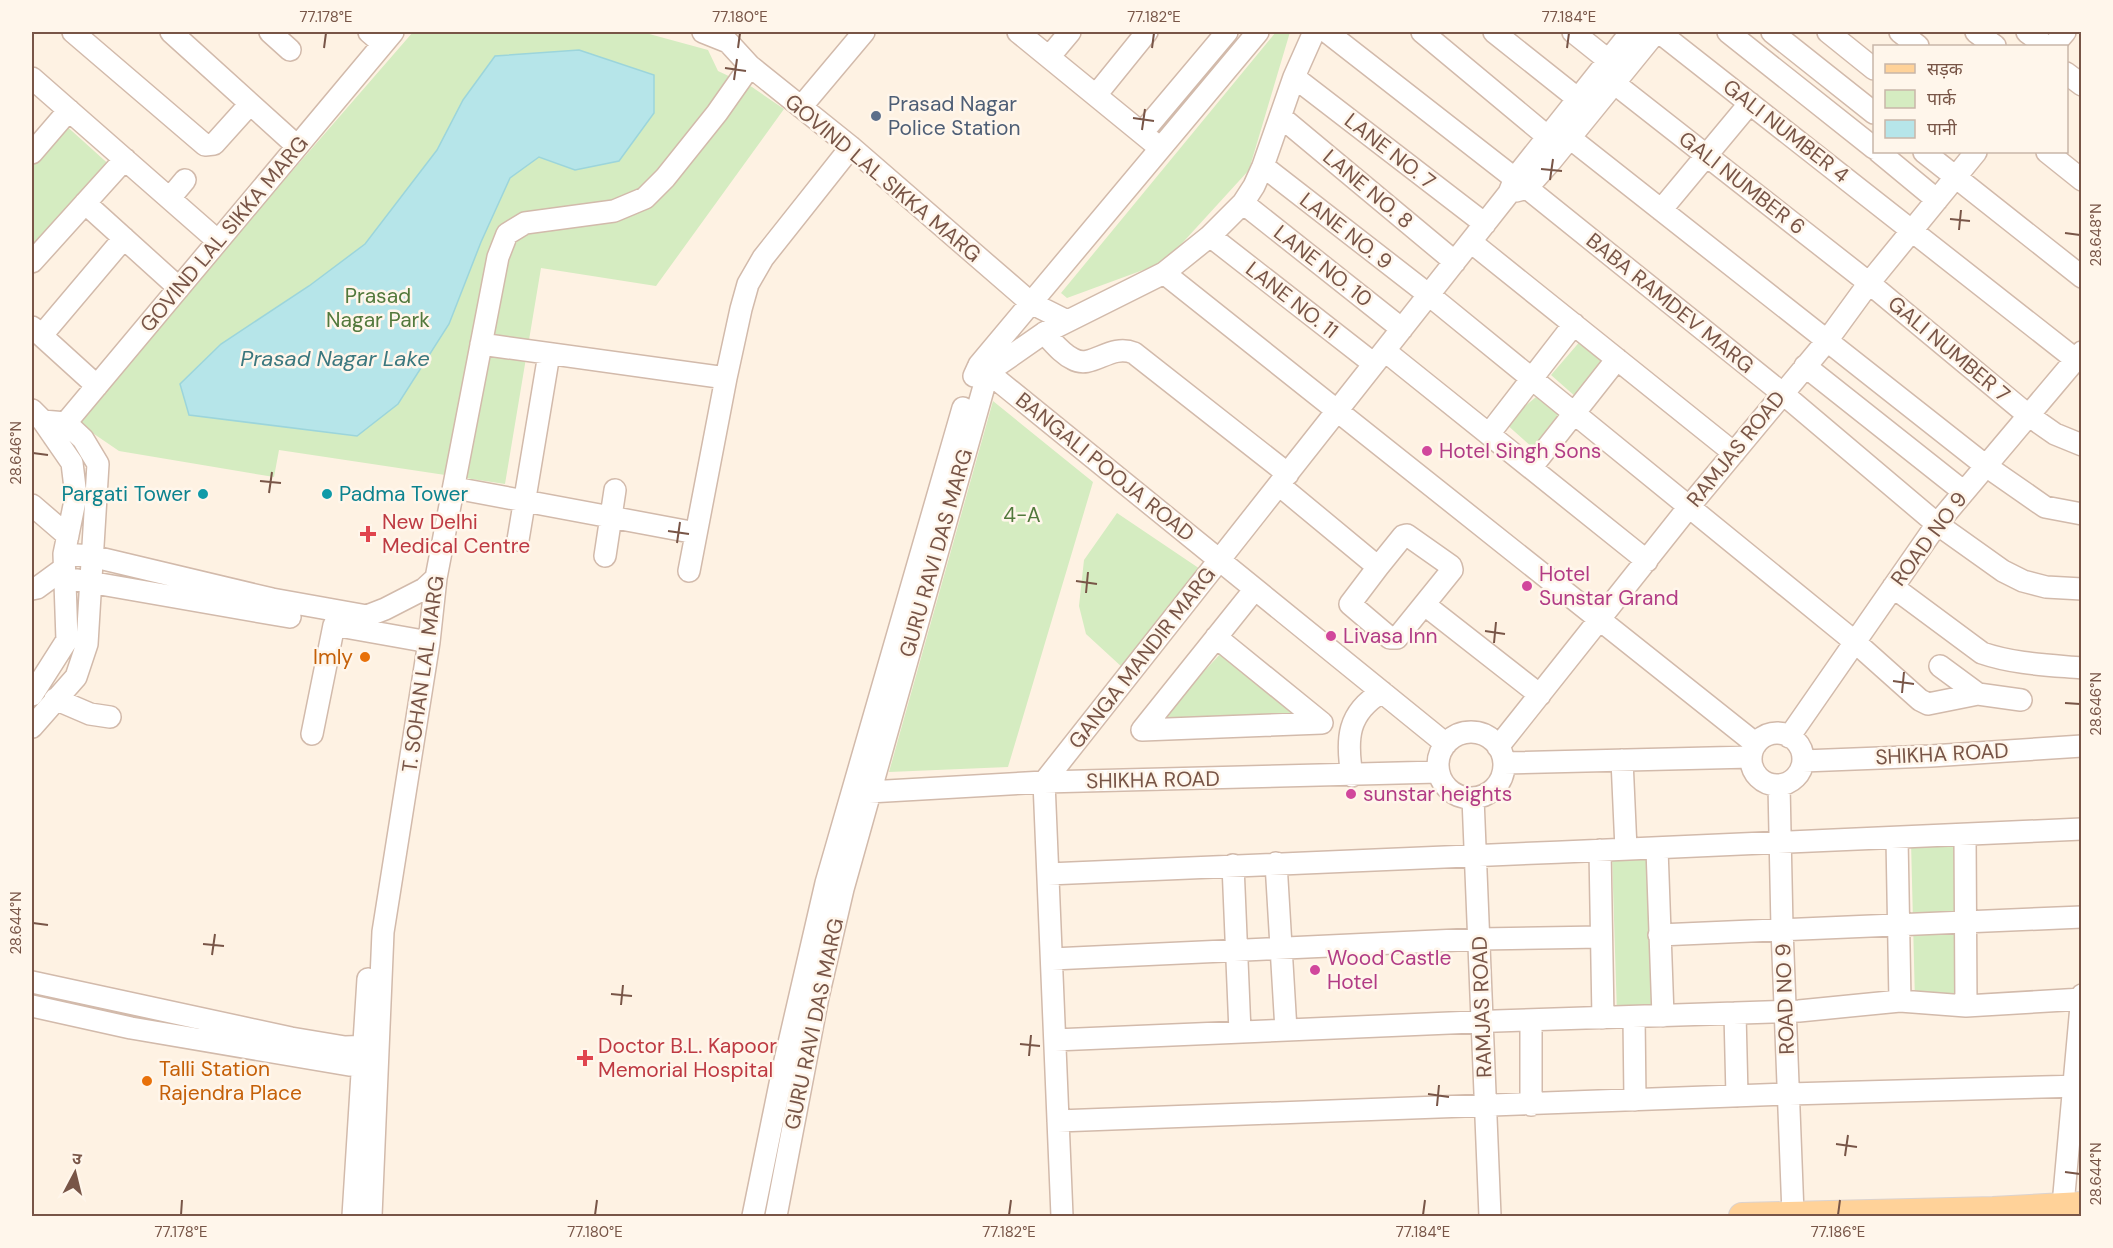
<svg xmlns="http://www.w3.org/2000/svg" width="2113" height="1248" font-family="'DM Sans','Noto Sans Devanagari',sans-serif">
	<rect width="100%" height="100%" fill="#fef2e3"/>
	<path fill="#d5ecc1" d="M413,32H642L708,50L718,71L752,87L784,109L656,286L541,268L505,484L279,450L274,477L119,451L75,421Z
		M1276,32H1290L1249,170L1165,262L1067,298L1061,293Z
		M62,122L114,169L32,261V156Z
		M1582,339L1621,367L1585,405L1551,375Z
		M1536,397L1570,422L1541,455L1505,423Z
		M993,401L1093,482L1008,767L889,772Z
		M1117,513L1206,573L1123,668L1086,634L1079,606L1084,560Z
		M1224,650L1306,719L1153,726Z
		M1963,841L1968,1001L1915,1002L1911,842Z
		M1665,854L1669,1014L1617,1015L1612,855Z"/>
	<path fill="#b6e5e9" stroke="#9cd5db" stroke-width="1.5" d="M579,50L654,75V113L619,161L575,170L539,157L510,178L481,242L449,324L398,404L357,436L189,415L180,384L221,344L309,286L365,244L437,150L463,100L495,56Z"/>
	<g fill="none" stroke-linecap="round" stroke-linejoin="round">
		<defs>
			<path id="minor" d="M73,32L205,145L214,144L250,104
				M171,32L297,146
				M270,32L290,50
				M369,32L383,44
				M703,32L728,42L750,66L851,147L1031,303L1067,321
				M1018,32L1160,148
				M1327,32L1527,188L1782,393L1937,524L2003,571L2023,581L2046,587L2082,589
				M1422,32L1548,137
				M1494,32L1587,106
				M1573,32L1608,60
				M1659,32L2075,359
				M1728,32L1874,148
				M1772,32L1874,113
				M1828,32L1874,69
				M1900,32L1918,46
				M1976,32L1995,46
				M2027,32L2046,46
				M2053,46L2065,32
				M1049,57L1070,32
				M2066,73L2082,85
				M1294,77L1485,224
				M32,78L218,241
				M1614,83L1869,283L2028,415L2055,434L2082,445
				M1096,95L1147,32
				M801,107L864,32
				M1281,117L1455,262
				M1142,133L1227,32
				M1570,138L1986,466L2045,507L2082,514
				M1879,152L1937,200
				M1924,152L2082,277
				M2047,152L2082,180
				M32,153L69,110
				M1263,166L1429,295L1855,642L1920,700L1928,704L1978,694L2021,700
				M1516,191L1527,188L1551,161L1656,32
				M170,198L185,180
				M85,203L179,288
				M1243,203L1402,329
				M1661,210L1750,103
				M1210,236L1374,364
				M1471,242L1734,453
				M32,262L125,159
				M1164,273L1756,744
				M32,327L97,386
				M1044,333C1053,342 1062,354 1073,359C1092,370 1110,343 1134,353L1288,474
				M42,335L124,238
				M481,344L726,378
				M1385,351L1647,561
				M979,365L1446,744
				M1805,366L1964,492
				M974,376L979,365L1258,32
				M32,410L43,421L72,463L76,496L64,554L67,640L32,695
				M1489,434L1574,324
				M54,437L393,32
				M1531,468L1617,359
				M1279,485L1378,567L1350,604L1390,638H1397L1452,570L1451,566L1407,535L1403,536L1378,567
				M455,488L696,533
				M32,505L68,536
				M518,540L549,354
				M64,554L91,556L272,599L367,616L385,609L424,589L436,578
				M605,556L615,490
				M689,571L726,378L741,309L748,284L763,258L851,147
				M66,578L290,617
				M1893,587L1982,653C2014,664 2048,665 2082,668
				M32,589L37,588L63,569
				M1425,605L1540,695
				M339,626L429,642
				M1216,637L1322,723L1142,730C1180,683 1217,636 1255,589
				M1940,666L1978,694
				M55,699L90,714L110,717
				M32,727L76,677L87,644L98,464L83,439L66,423L43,421
				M1438 765a33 33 0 1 1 66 0a33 33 0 1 1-66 0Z
				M1751 759a26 26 0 1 1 52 0a26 26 0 1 1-52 0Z
				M312,734L334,625
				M1789,737L1937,524L2082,352
				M1498,747L1688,508L1826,342L1869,283L1976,152
				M1622,760L1626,849
				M1803,761L1931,756L2082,746
				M1504,763L1751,757
				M1352,776C1346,739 1347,713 1382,692
				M1779,785L1782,928L1793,1214
				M869,792L1044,782L1438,772
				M1473,798L1490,1216
				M1965,835L1966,1006
				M1897,839L1900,1001
				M1657,849L1663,1016
				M1600,850L1603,1018
				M1276,863L1286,1030
				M1233,865L1240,1032
				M1048,874C1393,857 1737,847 2082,829
				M1659,935L2082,917
				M1052,959L1479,939L1601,937
				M32,982L291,1038L345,1047L375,1046
				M32,1006L131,1028L349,1065L373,1066
				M1735,1013L1737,1096
				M1634,1017L1635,1100
				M1055,1040L1496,1021L1799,1011L1900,1001L1966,1006L2082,999
				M1531,1105V1020
				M1058,1121L1789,1094L2082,1086
				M353,1216L368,979
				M371,1216L383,932L429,642L436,578L498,257L507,234L525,223L614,211L645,198L665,178L717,113L750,66
				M753,1216L783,1069L826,883L963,408
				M776,1216L818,997L843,889L988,372L1044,333L1164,273L1210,236L1243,203L1254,186L1263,166L1294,77L1314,32
				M1062,1216L1044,782L1509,193L1515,178L1631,32
				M2053,1216L2063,1205L2082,995"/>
			<path id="major" d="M1742,1216L1993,1210L2082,1205"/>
		</defs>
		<use href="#minor" stroke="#d2baab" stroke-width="24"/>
		<use href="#major" stroke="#dcd3cf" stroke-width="28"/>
		<use href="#minor" stroke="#fff" stroke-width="21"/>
		<use href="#major" stroke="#ffd299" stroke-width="26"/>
	</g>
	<path fill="none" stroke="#785547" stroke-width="2" d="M324,48L326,33M738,48L740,33M1152,48L1154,33M1567,48L1569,33M725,68L746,71M734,80L737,59M1133,118L1154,121M1142,130L1145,109M1541,169L1562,171M1550,180L1553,159M1950,219L1970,221M1959,230L1961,210M2065,233L2080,235M33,453L48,455M260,481L281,483M269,493L272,472M668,531L689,534M677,543L680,522M1076,581L1097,584M1086,593L1088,572M1485,631L1505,634M1494,643L1496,622M1893,681L1914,684M1902,693L1904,672M2065,703L2080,704M33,923L48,925M203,944L224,946M212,955L215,934M611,994L632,996M621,1005L623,985M1020,1044L1040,1046M1029,1056L1031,1035M1428,1094L1449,1097M1437,1106L1439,1085M1836,1144L1857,1147M1845,1156L1848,1135M2065,1172L2080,1174M181,1215L182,1200M595,1215L597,1200M1009,1215L1011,1200M1423,1215L1425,1200M1838,1215L1840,1200"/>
	<circle fill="#5c6f8a" stroke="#fff6eb" stroke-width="2" cx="876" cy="116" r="6"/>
	<g fill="#d1479c" stroke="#fff6eb" stroke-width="2">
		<circle cx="1427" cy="451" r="6"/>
		<circle cx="1527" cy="586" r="6"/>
		<circle cx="1331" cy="636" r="6"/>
		<circle cx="1351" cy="794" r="6"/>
		<circle cx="1315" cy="970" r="6"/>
	</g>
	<g fill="#0f9aa8" stroke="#fff6eb" stroke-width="2">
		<circle cx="203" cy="494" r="6"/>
		<circle cx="327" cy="494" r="6"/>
	</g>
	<g fill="#e0444e" stroke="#fff6eb" stroke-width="2">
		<path d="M365 525h6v6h6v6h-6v6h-6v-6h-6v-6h6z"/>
		<path d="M582 1049h6v6h6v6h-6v6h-6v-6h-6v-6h6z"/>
	</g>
	<g fill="#e8710a" stroke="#fff6eb" stroke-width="2">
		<circle cx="365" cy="657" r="6"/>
		<circle cx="147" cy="1081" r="6"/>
	</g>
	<g text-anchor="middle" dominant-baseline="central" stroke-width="5" stroke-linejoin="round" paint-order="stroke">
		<g font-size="21" fill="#4e5e75" stroke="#fff6eb" text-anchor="start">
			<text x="888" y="104">Prasad Nagar<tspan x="888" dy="24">Police Station</tspan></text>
		</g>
		<g font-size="21" fill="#785547" stroke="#fff6eb">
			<text transform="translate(1786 131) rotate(38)">GALI NUMBER 4</text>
			<text transform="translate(1390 151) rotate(38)">LANE NO. 7</text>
			<text transform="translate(883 178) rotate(40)">GOVIND LAL SIKKA MARG</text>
			<text transform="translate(1742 183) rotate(38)">GALI NUMBER 6</text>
			<text transform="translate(1368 189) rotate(40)">LANE NO. 8</text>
			<text transform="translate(1346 231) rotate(38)">LANE NO. 9</text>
			<text transform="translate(224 234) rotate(-50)">GOVIND LAL SIKKA MARG</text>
			<text transform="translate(1323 266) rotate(38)">LANE NO. 10</text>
			<text transform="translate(1292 300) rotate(38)">LANE NO. 11</text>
			<text transform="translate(1670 303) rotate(39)">BABA RAMDEV MARG</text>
			<text transform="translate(1949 349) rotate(40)">GALI NUMBER 7</text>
			<text transform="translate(1736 449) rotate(-51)">RAMJAS ROAD</text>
			<text transform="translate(1105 467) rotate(39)">BANGALI POOJA ROAD</text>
			<text transform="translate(1929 539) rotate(-53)">ROAD NO 9</text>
			<text transform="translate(936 553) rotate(-74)">GURU RAVI DAS MARG</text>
			<text transform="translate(1142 658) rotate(-52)">GANGA MANDIR MARG</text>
			<text transform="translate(423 674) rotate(-82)">T. SOHAN LAL MARG</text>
			<text transform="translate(1942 754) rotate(-3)">SHIKHA ROAD</text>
			<text transform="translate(1153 780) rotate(-1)">SHIKHA ROAD</text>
			<text transform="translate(1785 999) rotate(-92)">ROAD NO 9</text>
			<text transform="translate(1482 1007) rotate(-92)">RAMJAS ROAD</text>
			<text transform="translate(814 1024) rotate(-78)">GURU RAVI DAS MARG</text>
		</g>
		<g font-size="21" fill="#52793c" stroke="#fff6eb">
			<text x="378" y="296">Prasad<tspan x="378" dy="24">Nagar Park</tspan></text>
			<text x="1022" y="515">4-A</text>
		</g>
		<g font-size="21" fill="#b23c85" stroke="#fff6eb" text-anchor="start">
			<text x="1439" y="451">Hotel Singh Sons</text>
			<text x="1539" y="574">Hotel<tspan x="1539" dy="24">Sunstar Grand</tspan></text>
			<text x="1343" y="636">Livasa Inn</text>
			<text x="1363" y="794">sunstar heights</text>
			<text x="1327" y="958">Wood Castle<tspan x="1327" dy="24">Hotel</tspan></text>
		</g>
		<g font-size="21" fill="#0d838f" stroke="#fff6eb" text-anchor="end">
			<text x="191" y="494">Pargati Tower</text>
			<text x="339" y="494" text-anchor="start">Padma Tower</text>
		</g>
		<g font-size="21" fill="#be3a42" stroke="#fff6eb" text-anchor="start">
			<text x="382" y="522">New Delhi<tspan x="382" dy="24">Medical Centre</tspan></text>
			<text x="598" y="1046">Doctor B.L. Kapoor<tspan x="598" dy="24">Memorial Hospital</tspan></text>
		</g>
		<g font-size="21" fill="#c56008" stroke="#fff6eb" text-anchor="end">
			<text x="353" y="657">Imly</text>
			<text x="159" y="1069" text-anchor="start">Talli Station<tspan x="159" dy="24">Rajendra Place</tspan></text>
		</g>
		<g font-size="22" font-style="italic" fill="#3a777e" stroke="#fff6eb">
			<text x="335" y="358">Prasad Nagar Lake</text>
		</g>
	</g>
	<rect width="2113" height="1248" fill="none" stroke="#fff6eb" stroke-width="66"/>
	<rect x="1873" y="45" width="195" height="108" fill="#fff6eb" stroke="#c9b6a9" stroke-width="1.5"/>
	<rect x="1885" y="64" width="30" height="9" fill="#ffd299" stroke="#c9b6a9" stroke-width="1.5"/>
	<text x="1927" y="75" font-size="18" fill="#785547">सड़क</text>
	<rect x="1885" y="90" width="30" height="18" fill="#d5ecc1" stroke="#c9b6a9" stroke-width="1.5"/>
	<text x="1927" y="105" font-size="18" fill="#785547">पार्क</text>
	<rect x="1885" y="120" width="30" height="18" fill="#b6e5e9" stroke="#c9b6a9" stroke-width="1.5"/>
	<text x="1927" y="135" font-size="18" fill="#785547">पानी</text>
	<g transform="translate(75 1173) rotate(7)" stroke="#fff6eb" stroke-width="4.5" paint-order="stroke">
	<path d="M0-4.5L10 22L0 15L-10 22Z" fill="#785547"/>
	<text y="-9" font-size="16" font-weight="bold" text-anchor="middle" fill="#785547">उ</text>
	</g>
	<rect x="33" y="33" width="2047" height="1182" fill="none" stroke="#785547" stroke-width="2"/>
	<g font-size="15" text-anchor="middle" fill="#785547">
		<text x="326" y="22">77.178°E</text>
		<text x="740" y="22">77.180°E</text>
		<text x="1154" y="22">77.182°E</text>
		<text x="1569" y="22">77.184°E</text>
		<text transform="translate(2096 235) rotate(-90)" y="5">28.648°N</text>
		<text transform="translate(16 453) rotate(-90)" y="5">28.646°N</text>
		<text transform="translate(2096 704) rotate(-90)" y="5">28.646°N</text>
		<text transform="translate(16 923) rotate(-90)" y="5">28.644°N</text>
		<text transform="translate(2096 1174) rotate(-90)" y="5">28.644°N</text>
		<text x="181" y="1237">77.178°E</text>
		<text x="595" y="1237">77.180°E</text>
		<text x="1009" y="1237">77.182°E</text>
		<text x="1423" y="1237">77.184°E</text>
		<text x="1838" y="1237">77.186°E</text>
	</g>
</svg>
